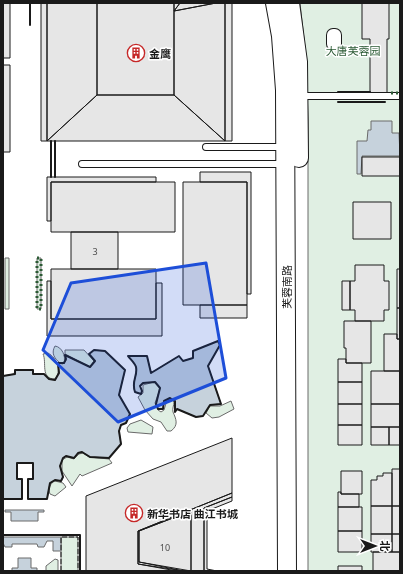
<svg xmlns="http://www.w3.org/2000/svg" width="403" height="574" font-family="'Noto Sans','Noto Sans SC',sans-serif">
	<rect width="100%" height="100%" fill="#fff"/>
	<path fill="#e0efe3" stroke="#6a6a6a" d="M300,3H400V571H308V119L306,57Z
		M5,258H9V309H5Z
		M37,258H41V309H37Z
		M55,346C62,347 66,356 64,363H60C54,358 51,353 55,346Z
		M65,350H84L94,361L90,367L65,354Z
		M48,353C57,358 62,371 55,379C40,379 47,362 43,354Z
		M154,382L158,384L160,389L155,403L158,410L161,412L164,410L167,400L171,399L174,402C174,405 172,409 173,412C176,419 179,425 171,431H167L161,422L153,419L145,410L138,397L143,393V385Z
		M231,401L234,409L219,417L212,418L206,413L210,406H220Z
		M141,420L153,427L152,434L128,432L127,428L130,424Z
		M83,453L89,457L109,459L112,463L82,476L80,474L72,486L62,471V460L67,457L74,459L79,454Z
		M55,481L63,483L66,487L55,496L50,494C48,489 50,483 55,481Z
		M61,537H78V571H61Z
		M55,559L58,560V571H46V566Z"/>
	<path fill="#c6d2dc" stroke="#6a6a6a" d="M371,121H392V133H399L400,156H362L361,174H357V141H367L368,130H371Z
		M218,341L220,345L208,366L221,404L210,405L203,416L196,417L177,409L175,412V401L170,398L164,401L163,409H158L156,404L160,388L155,382L143,383L140,386L142,391L141,394L135,392C131,381 138,376 136,367C135,363 130,359 128,356H147L151,373L179,356L183,361L193,358V351Z
		M94,350L105,351L125,370L119,395L130,414L126,423L121,425L119,431L121,444L109,458L90,457L82,452L78,453L74,458L66,456L63,458L60,466L63,477L61,481L55,480L50,483L47,499H28V479H33V463H17V479H22V499H3V376L14,374L15,370H33V374H44L49,379L55,380L59,373L58,363L63,364L66,361L64,355L90,367L95,361L89,354Z
		M5,510H44V512H38V521H11V512H5Z
		M3,537H61V551H53V541H47L44,547H38L37,544H12V547H5L3,543Z
		M18,558H31V568H37V571H12V568H18Z"/>
	<path fill="#e6e6e6" stroke="#1a1a1a" d="M3,3H10V58H3Z
		M41,3H47V141H41Z
		M47,3H97V95L47,141Z
		M97,3H174V95H97Z
		M174,3H180L174,11Z
		M180,3H216L174,11Z
		M216,3H225V141L174,95V11Z
		M225,3H232V141H225Z
		M362,3H389V39H387V93H370V39H362Z
		M3,65H10V152H3Z
		M97,95H174L225,141H47Z
		M362,157H400V176H362Z
		M200,172H251V294H247V182H200Z
		M47,177H156V182H51V221H47Z
		M51,182H175V232H51Z
		M183,182H247V305H183Z
		M353,202H391V239H353Z
		M71,232H118V269H71Z
		M355,265H384V281H389V310H384V321H355V310H350V281H355Z
		M51,269H156V319H51Z
		M397,269H400V308H397Z
		M47,281H51V319H156V283H162V336H47Z
		M342,281H350V310H342Z
		M200,305H247V318H200Z
		M397,308H400V339H397Z
		M344,321H371V363H346V348H344Z
		M384,334H397V339H400V371H384Z
		M338,359H346V363H362V382H338Z
		M371,371H400V404H371Z
		M338,382H362V404H338Z
		M338,404H362V425H338Z
		M371,404H400V427H371Z
		M338,425H362V445H338Z
		M371,427H389V445H371Z
		M389,427H400V445H389Z
		M232,438V493L138,531V564L177,571H86V496Z
		M392,469H400V506H392Z
		M341,471H362V494H341Z
		M383,473H392V506H371V480H377V476H383Z
		M338,492H341V494H359V507H338Z
		M232,493V497L204,508V571H191V511L139,531V562L184,571L138,564V531Z
		M232,497V501L207,511V569L217,571H204V508Z
		M371,506H392V534H371Z
		M392,506H400V534H392Z
		M338,507H362V531H338Z
		M191,511V571L139,562V531Z
		M338,531H362V552H338Z
		M371,534H392V552H371Z
		M392,534H400V552H392Z
		M373,552H400V571H373Z
		M338,566H362V571H338Z"/>
	<g fill="none" stroke-linecap="round" stroke-linejoin="round">
		<defs>
			<path id="lane" d="M300,96H400
				M206,147H283
				M82,164H283"/>
			<path id="street" d="M333,35H335V44H333Z"/>
			<path id="secondary" d="M275,3L281,36L285,90L287,571
				M290,3L298,62L299,158"/>
		</defs>
		<use href="#lane" stroke="#1a1a1a" stroke-width="8"/>
		<use href="#street" stroke="#1a1a1a" stroke-width="14"/>
		<use href="#secondary" stroke="#1a1a1a" stroke-width="20"/>
		<use href="#lane" stroke="#fff" stroke-width="6"/>
		<use href="#street" stroke="#fff" stroke-width="12"/>
		<use href="#secondary" stroke="#fff" stroke-width="18"/>
		<path stroke="#2b5a34" stroke-width="3" stroke-dasharray="2 3" stroke-linecap="butt" d="M391,93H400
			M37,258H41V309H37Z"/>
		<path stroke="#1a1a1a" stroke-width="1" stroke-dasharray="5 2" stroke-linecap="butt" d="M61,571V537H78V571"/>
		<path stroke="#1a1a1a" stroke-width="2" d="M30,3V25
			M338,92H370
			M338,102H385
			M51,141V177
			M55,141V177
			M218,341L220,345L208,366L221,404L210,405L203,416L196,417L177,409L175,412V401L170,398L164,401L163,409H158L156,404L160,388L155,382L143,383L140,386L142,391L141,394L135,392C131,381 138,376 136,367C135,363 130,359 128,356H147L151,373L179,356L183,361L193,358V351Z
			M3,376L15,374V370H33V374H44L49,379L55,380L59,373L58,363H64L66,359L65,355L90,367L95,361L89,354L94,350L105,351L125,370L119,395L130,414L126,423L121,425L119,431L121,444L109,458L90,457L82,452L78,453L74,458L66,456L63,458L60,466L63,477L61,481L55,480L50,483L47,499H28V479H33V463H17V479H22V499H3V496
			M3,535H80V571"/>
	</g>
	<path fill="#1d4ed8" fill-opacity="0.2" stroke="#1d4ed8" stroke-width="3" stroke-linejoin="round" d="M206,263L226,378L118,422L43,350L71,283Z"/>
	<defs>
		<symbol id="building-ring" viewBox="-11 -11 22 22"><circle r="9.5" fill="#fff" stroke="#c62828" stroke-width="1.5"/><path d="M-4-6H4V6H1V3H-1V6H-4ZM-2.5-4.3h1.7v1.8h-1.7ZM.8-4.3h1.7v1.8H.8ZM-2.5-1h1.7V.8h-1.7ZM.8-1h1.7V.8H.8Z" fill="#c62828"/></symbol>
	</defs>
	<g fill-rule="evenodd">
		<use href="#building-ring" x="126" y="43" width="20" height="20"/>
		<use href="#building-ring" x="124" y="503" width="20" height="20"/>
	</g>
	<g text-anchor="middle" dominant-baseline="central" stroke-width="3" stroke-linejoin="round" paint-order="stroke">
		<g font-size="9" fill="#4d4d4d">
			<text x="95" y="251">3</text>
			<text x="165" y="547">10</text>
		</g>
		<g font-size="11" fill="#2b5a34" stroke="#fff">
			<text x="353" y="50">大唐芙蓉园</text>
		</g>
		<g font-size="11" font-weight="bold" fill="#1a1a1a" stroke="#fff" text-anchor="start">
			<text x="149" y="53">金鹰</text>
			<text x="147" y="513">新华书店 曲江书城</text>
		</g>
		<g font-size="11" fill="#1a1a1a" stroke="#fff">
			<text transform="translate(286 287) rotate(-90)">芙蓉南路</text>
		</g>
	</g>
	<rect width="403" height="574" fill="none" stroke="#1a1a1a" stroke-width="8"/>
	<g transform="translate(375 546) rotate(90)" stroke="#ffffff" stroke-width="3" paint-order="stroke">
	<path d="M0-3L7 15L0 10L-7 15Z" fill="#1a1a1a"/>
	<text y="-6" font-size="11" font-weight="bold" text-anchor="middle" fill="#1a1a1a">北</text>
	</g>
</svg>
